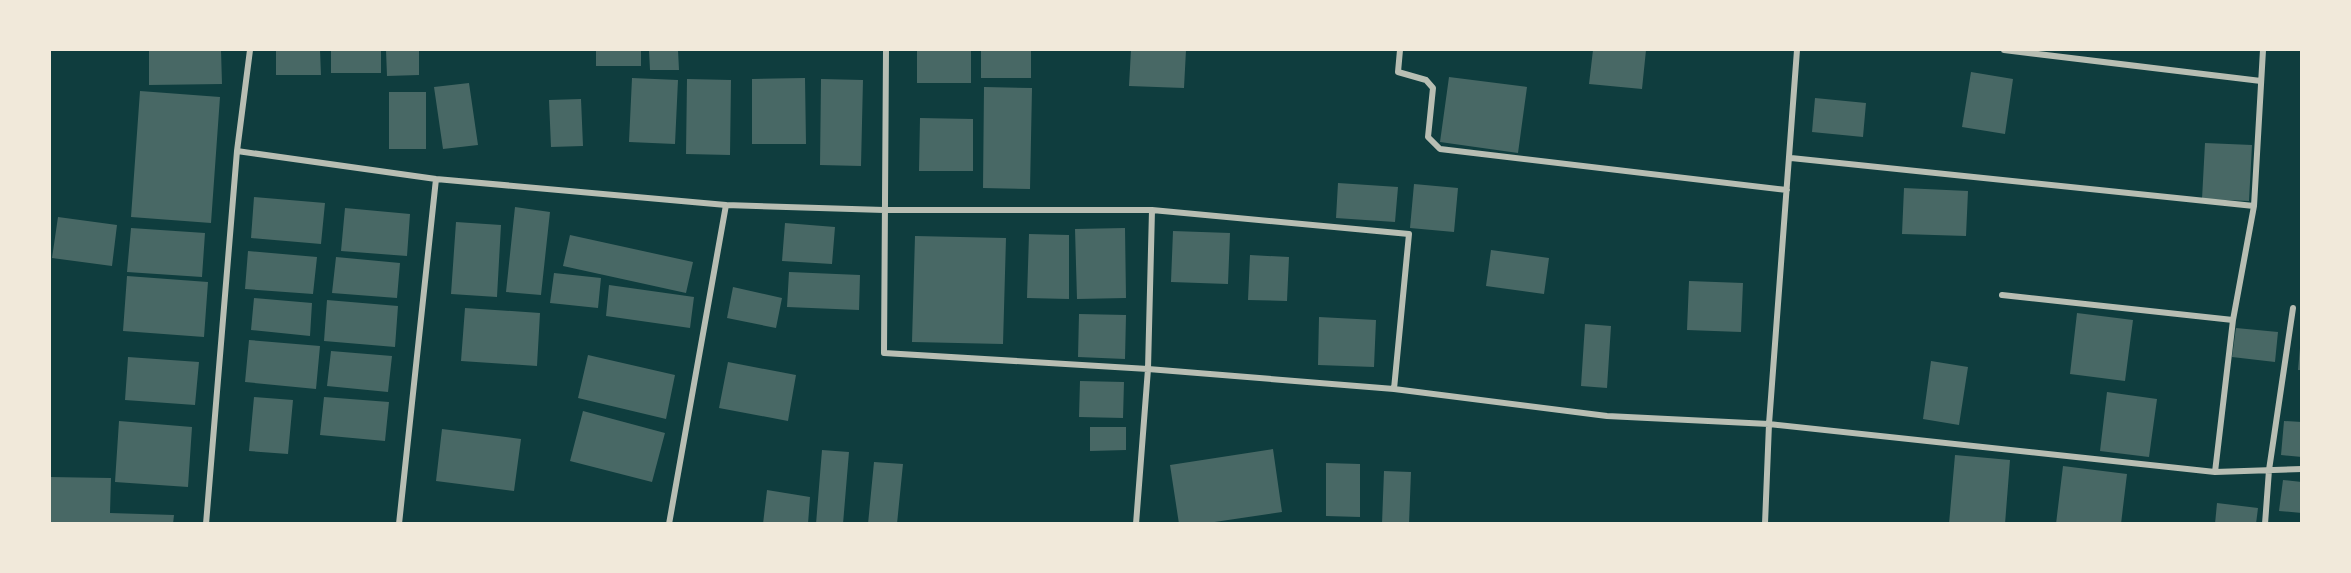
<svg xmlns="http://www.w3.org/2000/svg" width="2351" height="573" font-family="'PT Sans Narrow',sans-serif">
	<rect width="100%" height="100%" fill="#0f3d3e"/>
	<path fill="#486865" d="M149,50H221L222,84L149,85Z
		M276,50H320L321,75H276Z
		M331,50H381V73H331Z
		M386,50H419V75L387,76Z
		M596,50H641V66H596Z
		M649,50H678L679,70H650Z
		M917,50H971V83H917Z
		M981,50H1031V78H981Z
		M1131,50H1186L1184,88L1129,86Z
		M1593,50H1646L1642,89L1589,84Z
		M1971,72L2013,79L2005,134L1962,127Z
		M1449,77L1527,87L1518,153L1440,142Z
		M632,78L678,80L675,144L629,142Z
		M805,78L806,144H752V79Z
		M687,79L731,80L730,155L686,154Z
		M821,79L863,80L861,166L820,165Z
		M469,83L478,145L443,149L434,87Z
		M984,87L1032,88L1030,189L983,188Z
		M140,91L220,97L211,223L131,217Z
		M389,92H426V149H389Z
		M1815,98L1866,103L1863,137L1812,132Z
		M581,99L583,146L551,147L549,100Z
		M920,118L973,119V171H919Z
		M2205,143L2252,145L2249,201L2202,199Z
		M1338,183L1398,187L1395,222L1336,218Z
		M1414,184L1458,188L1454,232L1410,228Z
		M1904,188L1968,191L1966,236L1902,234Z
		M254,197L325,203L321,244L251,238Z
		M515,207L550,212L541,295L506,292Z
		M345,208L410,214L407,256L341,251Z
		M58,217L117,225L112,266L52,258Z
		M456,222L501,225L497,297L451,294Z
		M785,223L835,227L832,264L782,261Z
		M131,228L205,233L202,277L127,272Z
		M1125,228L1126,298L1077,299L1075,229Z
		M1173,231L1230,233L1228,284L1171,282Z
		M1029,234L1069,235V299L1027,298Z
		M570,235L693,262L686,293L563,266Z
		M915,236L1006,238L1003,344L912,342Z
		M1491,250L1549,258L1544,294L1486,286Z
		M248,251L317,257L313,294L245,289Z
		M1250,255L1289,257L1287,301L1248,300Z
		M336,257L400,263L397,298L332,293Z
		M789,272L860,275L859,310L787,307Z
		M554,273L601,278L598,308L550,303Z
		M127,276L208,282L204,337L123,331Z
		M1689,281L1743,283L1741,332L1687,330Z
		M609,285L694,297L690,328L606,316Z
		M733,287L782,298L776,328L727,318Z
		M254,298L312,303L310,336L251,330Z
		M327,300L398,306L395,347L324,341Z
		M465,308L540,313L537,366L461,361Z
		M2077,313L2133,320L2125,381L2070,374Z
		M1079,314L1126,315L1125,359L1078,357Z
		M1319,317L1376,320L1374,367L1318,365Z
		M1585,324L1611,326L1607,388L1581,386Z
		M2236,328L2278,332L2275,362L2232,357Z
		M249,340L320,346L316,389L245,382Z
		M2300,348H2302V370H2298Z
		M331,351L392,356L388,392L327,386Z
		M588,355L675,375L666,419L578,398Z
		M128,357L199,362L195,405L125,400Z
		M1931,361L1968,367L1959,425L1923,419Z
		M728,362L796,375L788,421L719,408Z
		M1080,381L1124,382L1123,418L1079,417Z
		M2107,392L2157,399L2149,457L2100,451Z
		M254,397L293,400L288,454L249,451Z
		M324,397L389,402L385,441L320,435Z
		M583,411L665,433L652,482L570,461Z
		M119,421L192,427L188,487L115,482Z
		M2284,421L2302,422V457L2281,455Z
		M1090,427H1126V450L1090,451Z
		M442,429L521,439L514,491L436,481Z
		M1273,449L1282,512L1201,524H1179L1170,465Z
		M822,450L849,452L843,524H816Z
		M1955,455L2010,460L2005,524H1949Z
		M874,462L903,464L897,524H868Z
		M1326,463L1360,464V517L1326,516Z
		M2063,466L2127,474L2121,524H2056Z
		M1384,471L1411,472L1409,524H1382Z
		M50,477L111,478L110,513L174,515L173,524H50Z
		M2283,480L2302,482V513L2279,511Z
		M767,490L810,497L808,524H763Z
		M2217,503L2258,508L2256,524H2215Z"/>
	<g fill="none" stroke-linecap="round" stroke-linejoin="round">
		<path stroke="#b8beb3" stroke-width="6" d="M886,50L884,353L1148,369L1394,389L1607,416L1769,424L2215,472L2302,469
			M1400,50L1398,72L1426,80L1433,88L1428,137L1440,149L1787,190
			M2004,50L2261,81
			M237,151L436,179L726,205L884,210H1152L1409,234L1394,389
			M1791,158L2254,206
			M2002,295L2233,320
			M2215,472L2233,320L2254,206L2263,50
			M206,524L237,151L250,50
			M399,524L436,179
			M669,524L726,205
			M1136,524L1148,369L1152,210
			M1765,524L1769,424L1797,50
			M2265,524L2269,470L2293,308"/>
	</g>
	<rect width="2351" height="573" fill="none" stroke="#f1e9da" stroke-width="102"/>
</svg>
